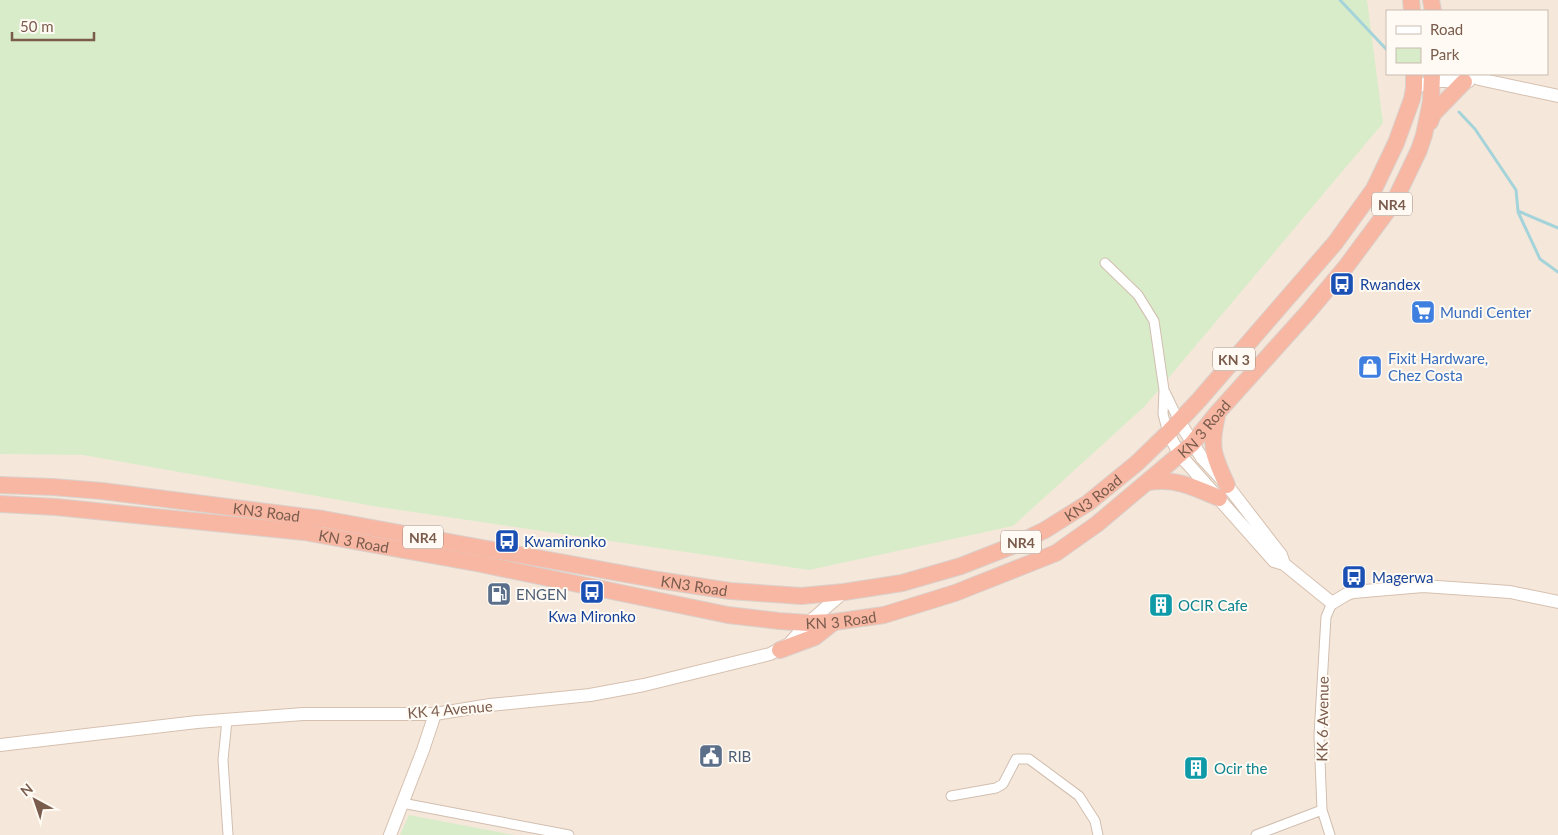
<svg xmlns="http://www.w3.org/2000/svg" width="1558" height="835" font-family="Lato,sans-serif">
	<rect width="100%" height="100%" fill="#fdf6ec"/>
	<path fill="#f5e8da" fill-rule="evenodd" d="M0,0H1558V835H0ZM1387,11H1547V74H1387Z"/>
	<path fill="#d8ecc9" d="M0,0H1367L1383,123L1145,406L1013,526L809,570L379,507L83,455L0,454Z
		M409,815L514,835H400Z"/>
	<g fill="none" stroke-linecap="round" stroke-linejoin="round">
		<path stroke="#a5d3da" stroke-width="3" d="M1340,0L1387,50
			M1459,112L1475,129L1516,190L1518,211L1558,228
			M1518,212L1540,259L1558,272"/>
		<defs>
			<path id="street" d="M1105,263L1138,295L1154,321L1164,390L1163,414L1168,433
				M1165,392L1179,421
				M227,720L223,760L228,835
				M951,796L996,788L1003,784L1016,759H1029L1079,796L1095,821L1098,835
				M402,803L569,835
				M1256,835L1322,810
				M1330,835L1322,810L1319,735L1326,617L1332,603"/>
			<path id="secondary" d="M1470,74L1479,79L1558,96
				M1414,88L1432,81H1469
				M1179,421L1202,458L1227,485L1281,555L1284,564
				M1168,433L1180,455L1274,561L1284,564L1332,603L1347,594L1353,592L1423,586L1510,592L1558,602
				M0,745L197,722L303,714H435L490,705L590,695L644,685L770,654L789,644L808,623L844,592
				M390,835L423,750L435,714"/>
			<g id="highway">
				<path d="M1411,0L1412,11"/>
				<path d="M1431,0L1433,11"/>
				<path d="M1430,122L1433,114L1464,82"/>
				<path d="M1217,416C1209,449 1214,456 1227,485"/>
				<path d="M1148,482C1177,478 1193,487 1219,498"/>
				<path id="s1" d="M0,485L53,487L102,491L323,519L658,580L730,591L801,596L844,592L902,583L961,566L1012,546L1045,530L1088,503L1137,463L1168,433L1199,400L1335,243L1374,189L1396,143L1412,99L1414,88V74"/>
				<path id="s2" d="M0,504L56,507L304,532L481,564L728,615L779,621L808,623L834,622L884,615L955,593L1056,553L1097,524L1192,444L1218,412L1308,312L1345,268L1394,202L1419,150L1424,135L1431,101L1432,74"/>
				<path d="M780,650L815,637L834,622"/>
			</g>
		</defs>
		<use href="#street" stroke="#d1beb0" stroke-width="11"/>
		<use href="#secondary" stroke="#d6c0b0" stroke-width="14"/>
		<use href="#highway" stroke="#dad1cd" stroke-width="18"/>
		<use href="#street" stroke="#fff" stroke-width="9"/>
		<use href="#secondary" stroke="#fff" stroke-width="12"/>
		<use href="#highway" stroke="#f7b7a3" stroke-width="16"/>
	</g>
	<defs>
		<symbol id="bus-square" viewBox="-11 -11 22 22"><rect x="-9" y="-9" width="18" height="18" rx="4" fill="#1a4fb4" stroke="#fffaf3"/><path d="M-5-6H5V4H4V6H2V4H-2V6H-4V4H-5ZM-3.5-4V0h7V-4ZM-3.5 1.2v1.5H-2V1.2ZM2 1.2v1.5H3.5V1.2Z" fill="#fff"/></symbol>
		<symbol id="supermarket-square" viewBox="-11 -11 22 22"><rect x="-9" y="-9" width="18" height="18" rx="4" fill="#3f7fe0" stroke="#fffaf3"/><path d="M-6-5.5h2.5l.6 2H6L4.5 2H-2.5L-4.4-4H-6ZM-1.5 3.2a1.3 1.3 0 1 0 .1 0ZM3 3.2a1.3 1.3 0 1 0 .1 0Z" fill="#fff"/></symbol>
		<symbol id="shop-square" viewBox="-11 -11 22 22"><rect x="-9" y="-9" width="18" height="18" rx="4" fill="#3f7fe0" stroke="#fffaf3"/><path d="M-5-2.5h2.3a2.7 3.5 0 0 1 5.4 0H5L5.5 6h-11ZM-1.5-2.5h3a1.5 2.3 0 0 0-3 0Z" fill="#fff"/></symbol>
		<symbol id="fuel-square" viewBox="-11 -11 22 22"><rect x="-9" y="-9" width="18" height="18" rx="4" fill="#5c6f8a" stroke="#fffaf3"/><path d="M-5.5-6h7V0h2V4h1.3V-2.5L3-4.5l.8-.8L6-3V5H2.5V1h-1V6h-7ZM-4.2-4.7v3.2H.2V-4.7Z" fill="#fff"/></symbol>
		<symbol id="building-square" viewBox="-11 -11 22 22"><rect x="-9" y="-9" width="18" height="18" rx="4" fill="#0f9aa8" stroke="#fffaf3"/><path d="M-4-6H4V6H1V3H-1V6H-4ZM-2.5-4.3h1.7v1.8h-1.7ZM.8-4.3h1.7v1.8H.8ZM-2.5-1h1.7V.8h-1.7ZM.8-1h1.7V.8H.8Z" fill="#fff"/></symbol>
		<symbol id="civic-square" viewBox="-11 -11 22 22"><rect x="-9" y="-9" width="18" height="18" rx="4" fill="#5c6f8a" stroke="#fffaf3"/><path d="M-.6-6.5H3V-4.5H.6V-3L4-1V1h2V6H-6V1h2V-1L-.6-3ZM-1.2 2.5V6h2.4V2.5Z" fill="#fff"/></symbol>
	</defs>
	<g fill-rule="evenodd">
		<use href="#bus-square" x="1328" y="270" width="28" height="28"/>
		<use href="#supermarket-square" x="1409" y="298" width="28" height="28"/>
		<use href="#shop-square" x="1356" y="353" width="28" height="28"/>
		<use href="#bus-square" x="493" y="527" width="28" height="28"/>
		<use href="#bus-square" x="1340" y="563" width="28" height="28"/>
		<use href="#bus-square" x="578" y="578" width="28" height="28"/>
		<use href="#fuel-square" x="485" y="580" width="28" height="28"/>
		<use href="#building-square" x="1147" y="591" width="28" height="28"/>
		<use href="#civic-square" x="697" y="742" width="28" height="28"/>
		<use href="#building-square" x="1182" y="754" width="28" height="28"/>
	</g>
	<g text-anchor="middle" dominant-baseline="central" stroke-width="4" stroke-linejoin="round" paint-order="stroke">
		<g fill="#fffaf3" stroke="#a28b7f" stroke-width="1">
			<rect x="1372" y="192.5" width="40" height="23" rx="4"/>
			<rect x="1213" y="347.5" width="42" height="23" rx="4"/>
			<rect x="403" y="525.5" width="40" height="23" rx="4"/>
			<rect x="1001" y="530.5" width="40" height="23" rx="4"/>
		</g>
		<g font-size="14" font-weight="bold" fill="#7a5c4d">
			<text x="1392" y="204">NR4</text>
			<text x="1234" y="359">KN 3</text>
			<text x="423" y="537">NR4</text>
			<text x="1021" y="542">NR4</text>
		</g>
		<g font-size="15" fill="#164399" stroke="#fffaf3" text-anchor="start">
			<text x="1360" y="284">Rwandex</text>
			<text x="524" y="541">Kwamironko</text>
			<text x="1372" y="577">Magerwa</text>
			<text x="592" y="616" text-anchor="middle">Kwa Mironko</text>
		</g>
		<g font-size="15" fill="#366cbe" stroke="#fffaf3" text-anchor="start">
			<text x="1440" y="312">Mundi Center</text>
			<text x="1388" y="358">Fixit Hardware,<tspan x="1388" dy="17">Chez Costa</tspan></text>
		</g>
		<g font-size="15" fill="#7a5c4d" stroke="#fffaf3">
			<text stroke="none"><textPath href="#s2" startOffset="1271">KN 3 Road</textPath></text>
			<text stroke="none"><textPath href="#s1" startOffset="1122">KN3 Road</textPath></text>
			<text stroke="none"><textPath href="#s1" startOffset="268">KN3 Road</textPath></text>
			<text stroke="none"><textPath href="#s2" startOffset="356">KN 3 Road</textPath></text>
			<text stroke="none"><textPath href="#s1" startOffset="702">KN3 Road</textPath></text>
			<text stroke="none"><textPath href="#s2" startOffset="851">KN 3 Road</textPath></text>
			<text transform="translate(450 709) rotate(-5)">KK 4 Avenue</text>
			<text transform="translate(1322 719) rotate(-89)">KK 6 Avenue</text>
		</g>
		<g font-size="15" fill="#4e5e75" stroke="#fffaf3" text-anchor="start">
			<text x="516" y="594">ENGEN</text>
			<text x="728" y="756">RIB</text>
		</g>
		<g font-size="15" fill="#0d838f" stroke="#fffaf3" text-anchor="start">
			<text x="1178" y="605">OCIR Cafe</text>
			<text x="1214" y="768">Ocir the</text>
		</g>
	</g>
	<rect x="1386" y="10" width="162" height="65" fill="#fffaf3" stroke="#cabbb1"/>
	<rect x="1396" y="26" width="25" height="8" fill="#ffffff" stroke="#cabbb1"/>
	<text x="1430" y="35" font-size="15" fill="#7a5c4d">Road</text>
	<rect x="1396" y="48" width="25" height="15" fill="#d8ecc9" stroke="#cabbb1"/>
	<text x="1430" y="60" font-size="15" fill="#7a5c4d">Park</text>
	<g transform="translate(35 800) rotate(320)" stroke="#fffaf3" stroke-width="4" paint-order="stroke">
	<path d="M0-4L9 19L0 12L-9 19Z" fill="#7a5c4d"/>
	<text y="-8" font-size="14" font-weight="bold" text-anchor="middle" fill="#7a5c4d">N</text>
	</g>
	<path d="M12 32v8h82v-8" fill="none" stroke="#7a5c4d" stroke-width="2.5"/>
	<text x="20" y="32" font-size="15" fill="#7a5c4d" stroke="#fffaf3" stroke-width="4" paint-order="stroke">50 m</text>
</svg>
